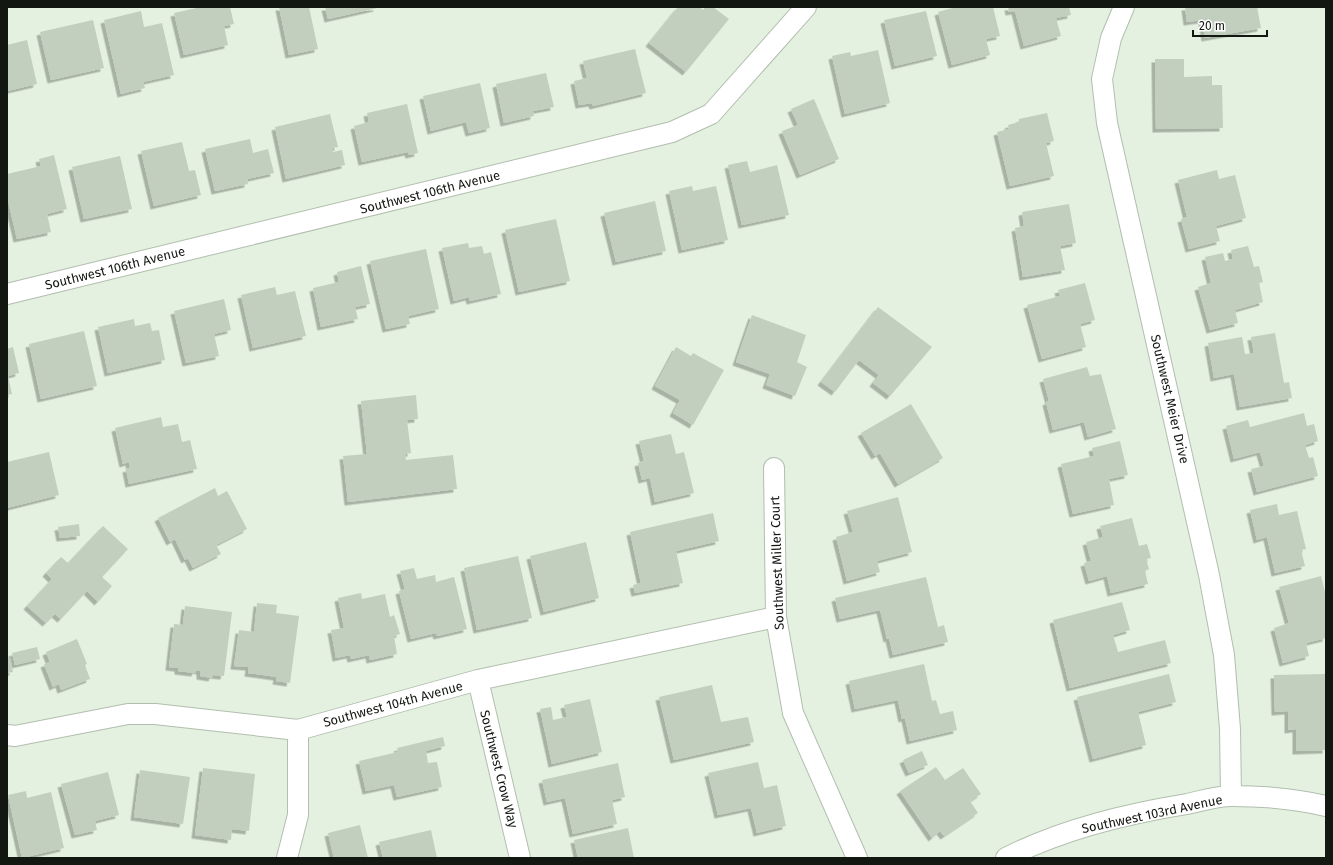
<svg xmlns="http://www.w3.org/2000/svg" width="1333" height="865" font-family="'Fira Sans',sans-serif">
	<defs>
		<filter id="shadow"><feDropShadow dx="-3.5" dy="3.5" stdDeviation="0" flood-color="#0004"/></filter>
	</defs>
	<rect width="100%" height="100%" fill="#e4f1e0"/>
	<path fill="#c2cfbe" filter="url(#shadow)" d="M201,7H230L234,24L224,26L228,45L184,55L174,13Z
		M279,7H309L318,49L289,55Z
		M325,7H377V8L328,19Z
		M678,7H700L703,10L705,7H713L729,19L686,72L649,43Z
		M956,7H993L1000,36L986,39L990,55L952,65L938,12Z
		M1008,7H1069L1071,15L1056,18L1061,36L1024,46L1015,11L1009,12Z
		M1185,7H1257L1261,28L1205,38L1202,20L1187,22Z
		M141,11L144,27L162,23L174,75L143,82L145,88L121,94L104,20Z
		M926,11L937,56L895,66L884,20Z
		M93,20L104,68L51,80L40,32Z
		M27,40L37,84L7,91V45Z
		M635,49L646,93L593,106L592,103L579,105L574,81L587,78L583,61Z
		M878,50L890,103L845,114L832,56L850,52L851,56Z
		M1155,59H1184V77L1212,76V85H1222L1223,128L1156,129Z
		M546,73L554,107L533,111L534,116L504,123L496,84Z
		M480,83L490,128L469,133L466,122L431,131L423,96Z
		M814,99L839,159L800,175L782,131L798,125L791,109Z
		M407,104L418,153L409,155L408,152L362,162L354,126L369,122L367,113Z
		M1047,113L1054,141L1046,143L1054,176L1010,186L997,132L1009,129L1008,125L1019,122V119Z
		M330,114L338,147L332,148L333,152L342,150L345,165L286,179L275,127Z
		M250,139L253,153L268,149L274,173L247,179L248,184L215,191L205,149Z
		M182,142L189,171L195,170L201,195L154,206L141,151Z
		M54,155L67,209L47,214L51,232L17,239L7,196V174L41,166L39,159Z
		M120,156L132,209L84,219L72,167Z
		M747,161L750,172L777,165L789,215L742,225L728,165Z
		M1217,170L1219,179L1235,175L1246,218L1216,226L1220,241L1189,249L1181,219L1187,217L1178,180Z
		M692,186L693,191L716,186L728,240L682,250L669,191Z
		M655,201L666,251L616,262L604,213Z
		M1069,204L1076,243L1060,246L1065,270L1023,277L1015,228L1024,226L1022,212Z
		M556,219L570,281L519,292L505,230Z
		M468,243L469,248L482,246L484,254L491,252L501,294L470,301L469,297L454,301L442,248Z
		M1248,246L1254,267L1259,266L1263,282L1259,283L1263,302L1235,310L1238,323L1210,330L1198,287L1211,283L1205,257L1223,253L1225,261L1233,259L1231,250Z
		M426,249L439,309L408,316L410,324L386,329L370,261Z
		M361,266L370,304L355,307L358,319L321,327L313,288L339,282L337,272Z
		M1085,283L1095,320L1080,324L1086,347L1042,359L1027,305L1060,296L1058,290Z
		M275,287L277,295L295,291L306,336L253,348L241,295Z
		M224,299L231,330L214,334L219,356L186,363L174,311Z
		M878,307L932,347L890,396L873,383L879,375L859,360L835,392L821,382Z
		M752,315L806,335L797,362L807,367L795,396L766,385L770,374L736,362Z
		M134,319L135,326L150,323L152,331L159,330L165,360L108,373L98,327Z
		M84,331L97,386L41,399L29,344Z
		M1275,333L1284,383L1289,382L1292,398L1240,407L1234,374L1214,378L1208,343L1242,337L1245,354L1254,353L1251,337Z
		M13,347L19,373L8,376L12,394L7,395V349Z
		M676,347L691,356L693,353L724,370L693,425L673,413L680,400L655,386Z
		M1087,367L1090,376L1101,374L1116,429L1088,437L1084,422L1053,430L1046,402L1049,401L1043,379Z
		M416,395L418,419L407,420L411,453L405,454L406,460L453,455L457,489L348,502L343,456L367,454L361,401Z
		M911,404L943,458L898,484L880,453L875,456L861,433Z
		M1304,413L1307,426L1314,424L1318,441L1305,445L1309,458L1313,457L1318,476L1257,492L1251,469L1264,466L1260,452L1234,459L1226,426L1248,420L1250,427Z
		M161,417L163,427L178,424L182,442L190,440L197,469L129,484L126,469L130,468L129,462L123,464L115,428Z
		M671,434L676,454L684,452L694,493L655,502L650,478L642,480L638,463L644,461L639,441Z
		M1120,441L1128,475L1109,479L1114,505L1073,514L1061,464L1094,456L1092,448Z
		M49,452L59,495L7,508V462Z
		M215,488L218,496L227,491L247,529L216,545L221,554L193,568L188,558L185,560L175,539L170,542L158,518Z
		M898,497L912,552L877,561L880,572L847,581L836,537L853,532L847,511Z
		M1277,504L1279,515L1297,511L1306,549L1301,550L1305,566L1275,573L1267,537L1257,540L1250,510Z
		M713,513L719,541L676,551L683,583L635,593L633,585L641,583L630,532Z
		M1132,518L1139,546L1147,544L1151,558L1146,559L1149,569L1145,571L1148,584L1111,593L1107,576L1089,581L1084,563L1091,561L1086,542L1103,537L1100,526Z
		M79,524L80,536L60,538L58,527Z
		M103,526L128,549L102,577L112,586L98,602L87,591L61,619L55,614L46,623L27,606L52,579L46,573L61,557L68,563Z
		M586,542L599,598L544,612L530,556Z
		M518,556L532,618L477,630L464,568Z
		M414,568L417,579L435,575L436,582L454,577L467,629L437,636L436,633L411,639L399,591L405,589L400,571Z
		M1321,576L1326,596V638L1306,643L1309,656L1283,663L1274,628L1289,623L1279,587Z
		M926,577L938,627L944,625L948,642L893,655L889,638L887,639L880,610L840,619L835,598Z
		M361,593L362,599L385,594L390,617L394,615L400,634L394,636L397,654L370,660L369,655L351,659L350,655L336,658L331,630L344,628L338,598Z
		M1122,602L1130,630L1113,635L1118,652L1165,640L1171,663L1070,688L1053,620Z
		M257,603L277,605L276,613L299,616L290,683L276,681L277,677L248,673L249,667L234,666L239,630L254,632Z
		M185,606L232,612L224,676L213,675L212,678L200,676V671L196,670L195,673L178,671V668L169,667L174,624L183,625Z
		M77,639L87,664L85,665L90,679L61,690L59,684L53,687L44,664L50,662L46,652Z
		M37,647L40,659L15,665L12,653Z
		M7,658H10L13,672L7,673Z
		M924,664L932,701L936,700L940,714L953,711L957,730L910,741L905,718L902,719L898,700L855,709L849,681Z
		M1169,674L1176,702L1138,712L1146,745L1093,759L1077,697Z
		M1326,674V750L1296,751V729L1288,730V711L1275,712L1274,675Z
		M712,685L721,722L748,717L754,742L674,760L659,697Z
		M590,699L602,752L552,764L540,709L551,707L553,720L567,717L564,705Z
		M443,737L445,746L426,751L428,763L437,762L442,787L397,797L394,785L366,791L359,761L398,752L397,748Z
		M922,751L928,765L909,773L903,760Z
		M758,762L764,788L777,785L786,826L757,833L751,808L718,815L708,773Z
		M618,763L625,797L612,800L617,824L573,834L565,798L547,802L542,780Z
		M936,767L945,780L963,768L981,794L970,801L978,813L944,836L940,831L932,838L900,791Z
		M203,768L255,774L249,831L232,829L231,840L195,835Z
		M140,770L190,777L183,824L134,817Z
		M108,772L119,815L95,821L97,830L75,835L61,784Z
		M26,791L27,798L51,792L64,848L22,858L8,795Z
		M360,825L368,858H334L328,833Z
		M628,828L634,858H578L574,840Z
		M431,830L437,858H383L379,842Z"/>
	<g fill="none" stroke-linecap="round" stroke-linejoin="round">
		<defs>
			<path id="minor" d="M1124,7L1111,38L1102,79L1107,123L1209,575L1224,655L1230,729L1231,796
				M7,294L672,132L711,114L806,7
				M774,468L776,617L793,713L857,858
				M478,680L520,858
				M7,735L15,736L128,714H155L298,730L478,680L776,617
				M287,858L298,815V730
				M1006,858C1062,829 1125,814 1187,804C1201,801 1217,796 1232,796C1262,796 1297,799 1326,806"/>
		</defs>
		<use href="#minor" stroke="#b2beae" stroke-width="22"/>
		<use href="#minor" stroke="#fff" stroke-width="20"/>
	</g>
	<g text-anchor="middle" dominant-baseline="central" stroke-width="3" stroke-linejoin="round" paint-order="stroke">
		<g font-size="13" fill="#131711" stroke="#fff">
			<text transform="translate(430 192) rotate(-14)">Southwest 106th Avenue</text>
			<text transform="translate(115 268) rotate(-14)">Southwest 106th Avenue</text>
			<text transform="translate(1170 399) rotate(77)">Southwest Meier Drive</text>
			<text transform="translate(777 563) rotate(-92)">Southwest Miller Court</text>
			<text transform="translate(393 704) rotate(-15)">Southwest 104th Avenue</text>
			<text transform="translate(499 769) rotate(76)">Southwest Crow Way</text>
			<text transform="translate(1152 814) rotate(-12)">Southwest 103rd Avenue</text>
		</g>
	</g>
	<rect width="1333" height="865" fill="none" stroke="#131711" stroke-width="16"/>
	<path d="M1193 30v6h74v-6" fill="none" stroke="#131711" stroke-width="2"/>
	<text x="1199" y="30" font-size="12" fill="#131711" stroke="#ffffff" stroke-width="3" paint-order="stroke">20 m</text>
</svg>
